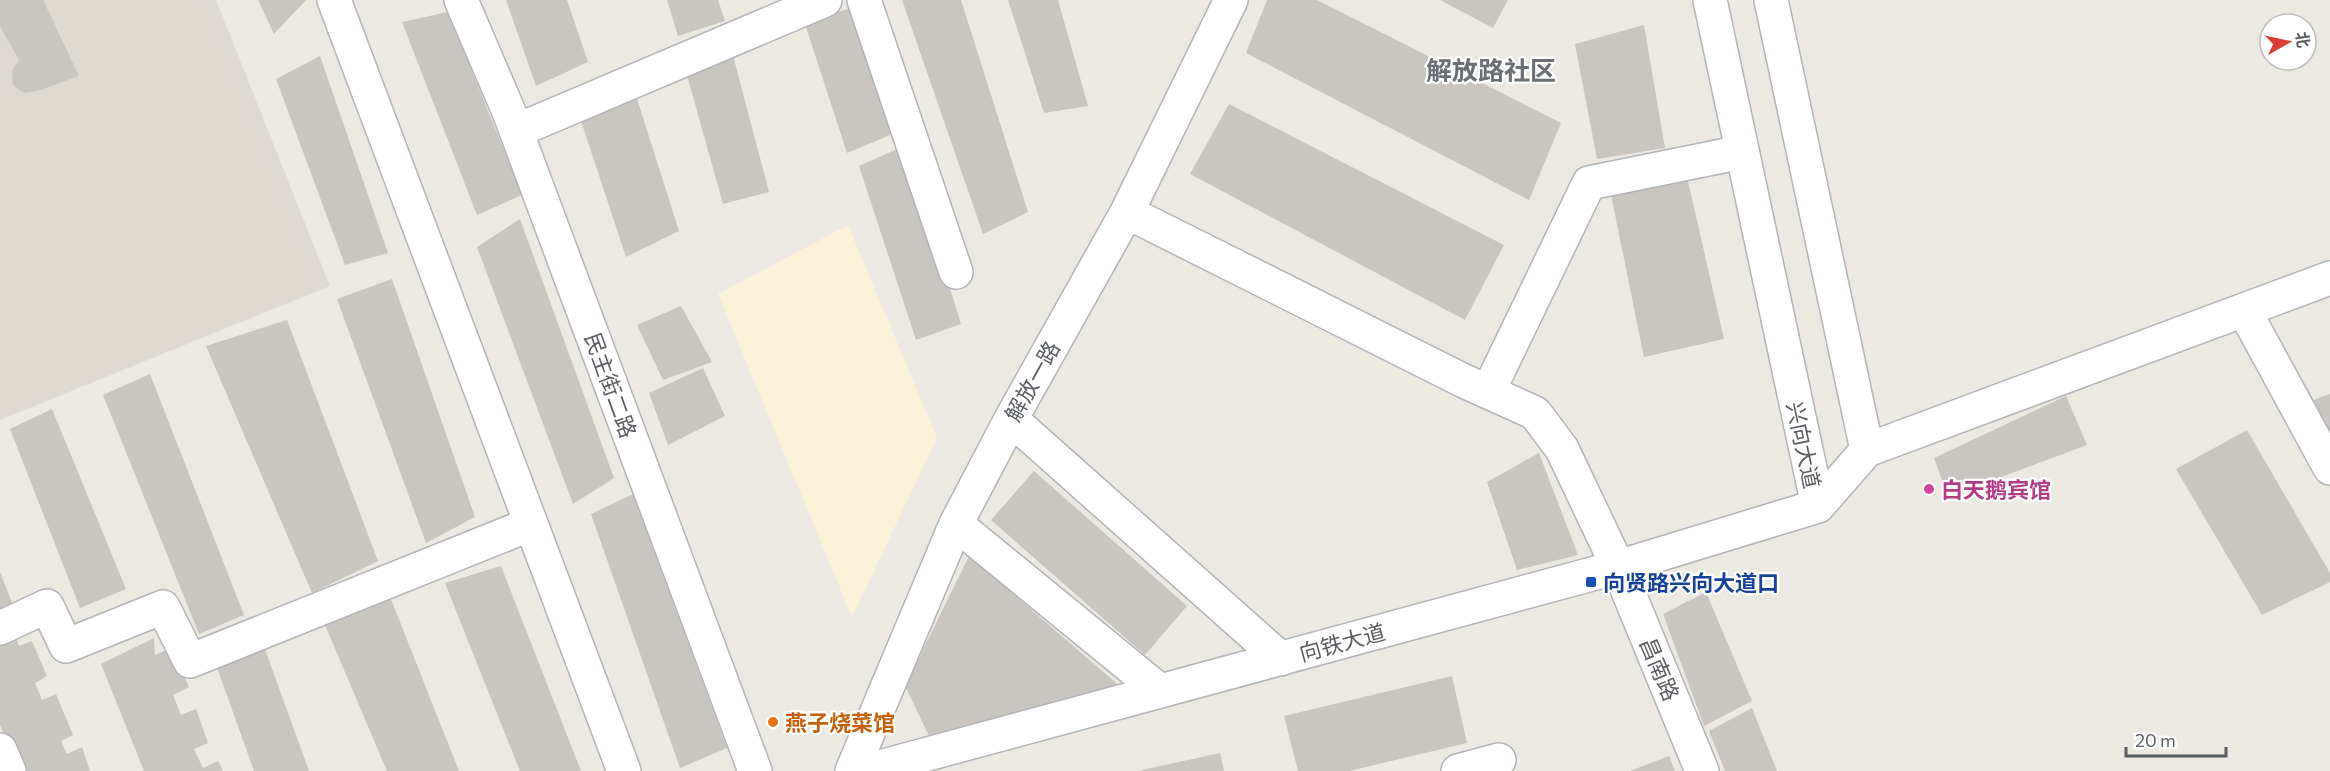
<svg xmlns="http://www.w3.org/2000/svg" width="2330" height="771" font-family="Commissioner,'Noto Sans SC',sans-serif">
	<rect width="100%" height="100%" fill="#ebe9e1"/>
	<path fill="#fbf1d7" d="M848,225L937,438L852,617L718,294Z"/>
	<path fill="#dedad2" d="M0,0H216L330,286L0,420Z"/>
	<path fill="#c9c5c0" d="M0,0H43L79,76L40,90L24,93L13,85L12,71L19,60L0,26Z
		M258,0H306L274,34Z
		M506,0H567L588,62L536,86Z
		M667,0H718L725,21L678,36Z
		M902,0H961L1028,212L983,234Z
		M1008,0H1058L1088,106L1044,113Z
		M1267,0H1317L1561,123L1529,200L1246,53Z
		M1440,0H1508L1493,28Z
		M852,8L895,133L847,153L804,21Z
		M448,12L522,195L477,215L402,22Z
		M1644,25L1665,148L1597,159L1575,44Z
		M731,48L769,192L723,204L685,68Z
		M320,56L388,253L345,265L276,79Z
		M633,86L679,231L626,257L577,109Z
		M1229,104L1504,245L1465,320L1190,174Z
		M906,145L961,324L916,340L859,166Z
		M1685,168L1724,339L1644,357L1609,185Z
		M520,219L614,478L573,504L477,247Z
		M392,279L475,517L426,543L337,299Z
		M681,306L712,362L663,380L637,325Z
		M287,320L378,561L312,593L206,346Z
		M703,368L725,416L668,445L649,393Z
		M150,374L244,615L199,634L103,395Z
		M2330,394V448L2310,401Z
		M2066,396L2087,445L1948,497L1934,458Z
		M52,409L126,589L80,608L10,429Z
		M2247,430L2330,573V582L2262,615L2176,469Z
		M1539,453L1578,555L1517,570L1487,482Z
		M1034,471L1187,606L1145,655L991,520Z
		M633,494L727,748L680,768L591,514Z
		M969,556L1123,689L931,740L905,686Z
		M501,566L581,771H520L445,583Z
		M0,572L14,608L0,614Z
		M387,589L459,771H387L322,618Z
		M1706,592L1752,701L1704,726L1663,614Z
		M13,628L19,646L32,641L47,676L35,683L42,700L56,694L73,735L61,741L67,754L82,747L90,771H20L0,725V635Z
		M154,638L155,655L171,648L189,687L173,695L181,715L196,709L208,743L194,749L203,768L218,761L223,771H144L101,664Z
		M262,641L309,771H254L214,659Z
		M1452,676L1467,743L1349,771H1298L1284,716Z
		M1752,708L1777,771H1725L1709,731Z
		M1220,753L1224,771H1142V770Z
		M1669,756L1675,771H1630Z"/>
	<g fill="none" stroke-linecap="round" stroke-linejoin="round">
		<defs>
			<path id="minor" d="M334,0L624,771
				M461,0L509,112L755,771
				M864,0L956,272
				M1710,0L1818,506
				M1771,0L1867,450L1818,506
				M516,131L825,0
				M1127,212L1464,381L1535,413L1562,449L1618,567L1702,771
				M2244,310L2330,468
				M1488,392L1589,183L1742,152
				M1011,419L1281,659
				M1867,450L2330,278
				M956,524L1160,691
				M0,628L47,606L66,646L163,607L190,661L531,524
				M0,750L9,771
				M852,771L956,524L1011,419L1127,212L1231,0
				M865,771L1618,567L1818,506
				M1458,771L1499,760"/>
		</defs>
		<use href="#minor" stroke="#b2b4b8" stroke-width="36"/>
		<use href="#minor" stroke="#fff" stroke-width="33"/>
	</g>
	<circle fill="#d1479c" stroke="#fff" stroke-width="2" cx="1929" cy="489" r="6"/>
	<rect fill="#1a4fb4" stroke="#fff" stroke-width="2" x="1585" y="576" width="12" height="12" rx="3"/>
	<circle fill="#e8710a" stroke="#fff" stroke-width="2" cx="773" cy="722" r="6"/>
	<g text-anchor="middle" dominant-baseline="central" stroke-width="4.5" stroke-linejoin="round" paint-order="stroke">
		<g font-size="22" fill="#5a5d61" stroke="#fff">
			<text transform="translate(1032 381) rotate(-61)">解放一路</text>
			<text transform="translate(611 385) rotate(70)">民主街二路</text>
			<text transform="translate(1804 445) rotate(78)">兴向大道</text>
			<text transform="translate(1342 642) rotate(-15)">向铁大道</text>
			<text transform="translate(1660 669) rotate(67)">昌南路</text>
		</g>
		<g font-size="22" font-weight="bold" fill="#b23c85" stroke="#fff" text-anchor="start">
			<text x="1941" y="489">白天鹅宾馆</text>
		</g>
		<g font-size="22" font-weight="bold" fill="#164399" stroke="#fff" text-anchor="start">
			<text x="1603" y="582">向贤路兴向大道口</text>
		</g>
		<g font-size="22" font-weight="bold" fill="#c56008" stroke="#fff" text-anchor="start">
			<text x="785" y="722">燕子烧菜馆</text>
		</g>
		<g font-size="26" font-weight="bold" fill="#6b6f73" stroke="#fff">
			<text x="1491" y="69">解放路社区</text>
		</g>
	</g>
	<g transform="translate(2288 42) rotate(81)"><circle r="28" fill="#ffffff" stroke="#bdbec0" stroke-width="1.5"/>
	<path d="M0-4.5L10 22L0 15L-10 22Z" fill="#db3e37"/>
	<text y="-9" font-size="16" font-weight="bold" text-anchor="middle" fill="#5a5d61">北</text>
	</g>
	<path d="M2126 747v9h100v-9" fill="none" stroke="#5a5d61" stroke-width="3"/>
	<text x="2135" y="747" font-size="18" fill="#5a5d61" stroke="#ffffff" stroke-width="4.5" paint-order="stroke">20 m</text>
</svg>
